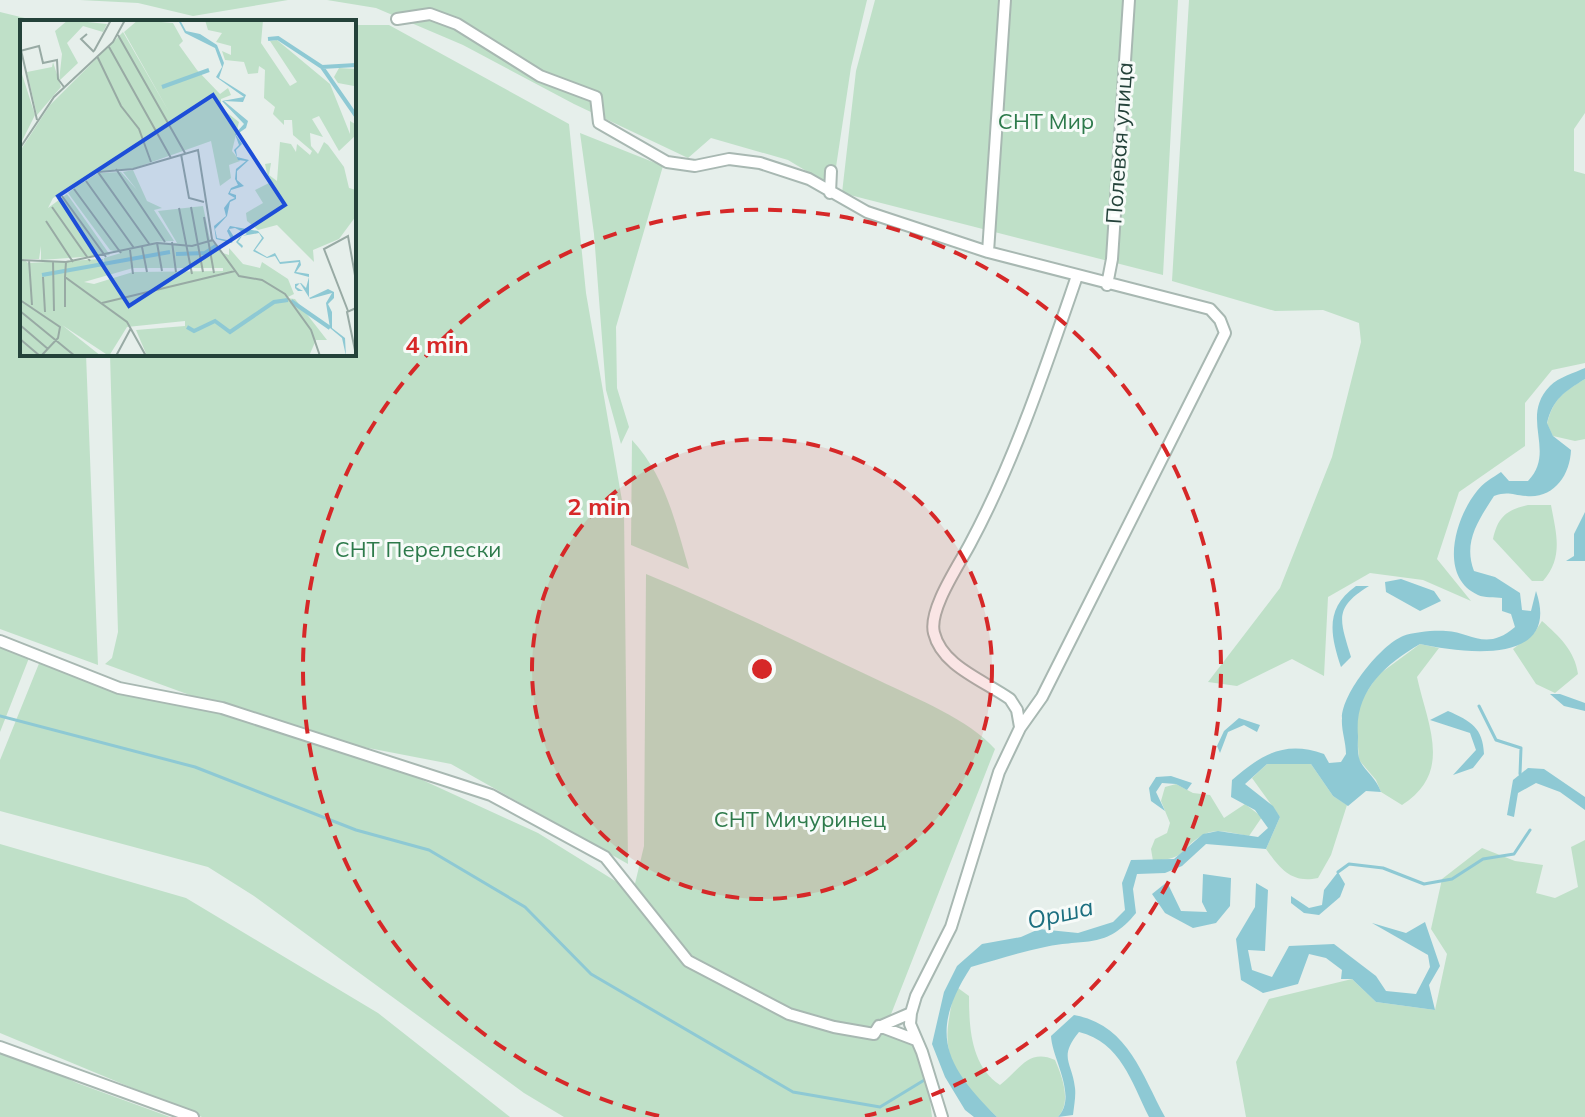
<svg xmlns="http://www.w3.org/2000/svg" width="1585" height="1117" font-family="Mulish,sans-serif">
	<rect width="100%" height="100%" fill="#e6efeb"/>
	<path fill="#bfe0c8" d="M80,0H288L193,16L138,3Z
		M327,0H867L851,67L833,187L788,160L711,138L688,158L574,104L463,45L376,8Z
		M875,0H1178L1163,275L842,193L856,71Z
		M1189,0H1585V113L1574,129V171L1585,174V363L1552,370L1525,403V446L1459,492L1437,559L1471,601L1423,580L1370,573L1328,597L1324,676L1292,659L1237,686L1208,682L1280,588L1332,457L1361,342L1359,323L1323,310L1275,311L1172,281Z
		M0,12L41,22H22V354H86L98,665L0,629Z
		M354,25H389L569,124L586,293L624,512L628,864L451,764L296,734L105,664L112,658L118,632L110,354H354Z
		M580,133L663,166L616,327L617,388L629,427L621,444L606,390L594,234Z
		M1585,379V439L1575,441L1553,436L1547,424C1553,399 1563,392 1585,379Z
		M632,440C665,475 676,524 689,569L631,545Z
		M1528,505H1551C1556,533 1564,557 1543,581H1532L1493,539C1498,517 1506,510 1528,505Z
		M646,574C726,607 802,644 880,681C915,698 970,720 995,749L888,1022L924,1050L932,1117H564L524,1093L254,896L208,867L0,811V760L40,661L217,710L405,772L538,833L633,892L644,846Z
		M1542,621C1559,636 1575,651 1578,674L1555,693L1536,684L1513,649L1534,633Z
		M1420,644L1439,648L1417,677C1427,724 1454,772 1402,805L1381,792L1376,780L1359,760L1356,719L1360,702L1378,675Z
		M0,647L29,658L0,732Z
		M1290,763L1311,764L1333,796L1347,805L1331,855L1318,878C1292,884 1280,869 1266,849L1280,817L1252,778L1267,764Z
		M1176,784L1193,793L1210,795L1224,818L1245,804L1262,817L1249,836C1236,834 1216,827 1203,835C1178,849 1190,858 1153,861L1151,849L1155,839L1167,833L1170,823L1161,801L1165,787Z
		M1585,840V1117H1246L1236,1062L1269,999L1352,979L1376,1002L1435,1010L1447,954L1431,929L1442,879L1482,848L1515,861L1543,865L1536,893L1555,898L1578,887L1571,847Z
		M0,844L186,898L378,1013L510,1117H202L0,1033Z
		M958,988L969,996C969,1028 971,1066 1000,1085C1020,1070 1028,1048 1055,1060C1062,1076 1072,1102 1058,1117H997C965,1086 941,1065 949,1019C951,1008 952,997 958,988Z
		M0,1046L77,1083L170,1117H0Z"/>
	<path fill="#8ec9d4" d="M1585,368V379C1564,392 1553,399 1547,423L1553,436L1571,450C1570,476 1553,499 1526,496C1512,495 1508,491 1494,496C1478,521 1463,542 1474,571L1495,577L1520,593L1522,610L1531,611L1536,591C1562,667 1462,653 1420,644C1384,665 1354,692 1358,736C1358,743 1357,754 1360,761C1366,772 1376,778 1381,792L1366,791L1348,806L1333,796L1311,764H1267L1245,784L1273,806L1280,817L1266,849L1206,844L1182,866L1165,873L1137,874L1133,889L1136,913C1106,950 1085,938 1045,947C1021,952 996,960 971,967C928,1033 945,1065 997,1117H974L965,1110L945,1077L932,1044L944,992L957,966L982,944L1021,937L1039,929L1078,933L1113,922L1125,910L1122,883L1131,860L1174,859L1203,834L1218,831L1258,837L1268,828L1255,810L1231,797L1232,780C1262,754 1285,740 1324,754L1329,763L1341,762L1346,754C1346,742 1341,730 1342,718C1342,693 1381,645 1403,636C1413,632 1435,630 1446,631C1471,632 1486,652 1515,627L1511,614L1502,611V598C1495,597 1484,598 1478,595C1438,577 1455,518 1477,491C1483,483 1492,478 1501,472L1509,481H1528C1557,451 1519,418 1550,386C1559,377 1574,373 1585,368Z
		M1585,512V561H1566L1574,556V534Z
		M1401,579L1434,591L1441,601L1420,611L1386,592L1385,582Z
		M1356,586H1369C1333,608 1340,620 1351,657L1341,667C1330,634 1325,608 1356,586Z
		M1550,694H1560L1585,703V711L1564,706Z
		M1448,711C1471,721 1483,728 1484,754L1473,768L1453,775L1476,750L1470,733L1430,720Z
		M1239,718L1260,725L1257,732L1244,725L1228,732L1220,753L1217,746L1224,731Z
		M1528,768L1544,769L1585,797V810L1560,792L1536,783L1518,793L1514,817L1507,815L1513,780Z
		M1171,776L1192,783L1187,790L1176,784L1162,783L1156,792L1165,811L1151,801L1149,788L1156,777Z
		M1338,872L1345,884L1340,897L1319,915L1304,913L1291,903V896L1309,908L1322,905L1324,890Z
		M1203,874L1231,878L1230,906L1216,923L1193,928L1165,913L1152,894L1167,882L1181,911L1207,912L1202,902Z
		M1256,883L1268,890L1265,951L1248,950L1252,970L1272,977L1289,946L1334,944L1376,976L1386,991L1416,994L1430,967L1428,955L1372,923L1406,933L1425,922L1440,966L1429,985L1435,1010L1376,1002L1352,979H1341L1342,970L1326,958L1309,954L1298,984L1263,993L1241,980L1236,939L1255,907Z
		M1074,1015C1128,1025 1141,1073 1165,1117H1149C1131,1081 1121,1043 1079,1032C1058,1058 1072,1061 1075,1088C1076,1096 1074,1106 1073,1115L1058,1117C1078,1096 1052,1059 1051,1036Z"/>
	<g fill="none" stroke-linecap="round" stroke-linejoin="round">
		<path stroke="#8ec9d4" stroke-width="3" d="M1479,706L1496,740L1521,748L1520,774
			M0,716L195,767L356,830L429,850L525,907L591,974L793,1092L880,1107L926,1079
			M1338,872L1349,864L1383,868L1424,884L1452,879L1483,859L1514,854L1530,830"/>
		<defs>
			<path id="minor" d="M397,19L430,14L457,24L540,76L596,97L599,123L667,162L695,166L729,159L760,163L809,179L867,212L988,252L1210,309L1220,320L1225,333L1042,697L1020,728L999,772L951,927L916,996L911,1013L910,1024L922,1052L942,1117
				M830,193L831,171
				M988,252L1005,0
				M1107,285L1112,259L1129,0
				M0,641L119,688L222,708L491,795L605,857L688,961L789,1014L834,1027L874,1034L879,1026L916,1040
				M1020,727L1017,710L1010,699C983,680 942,666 934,633C928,610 959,565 970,544C1015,460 1046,366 1077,276
				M881,1026L911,1013
				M0,1047L193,1117"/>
		</defs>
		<use href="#minor" stroke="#a8b8b2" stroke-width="14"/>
		<use href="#minor" stroke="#fff" stroke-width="10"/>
	</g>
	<circle cx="762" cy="669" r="230" fill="#d62828" fill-opacity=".12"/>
	<g fill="none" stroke="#d62828" stroke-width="4" stroke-dasharray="14 10">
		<circle cx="762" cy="669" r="230"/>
		<path d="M659 1116A459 459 0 1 1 865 1116"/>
	</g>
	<g text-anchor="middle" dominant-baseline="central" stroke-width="6" stroke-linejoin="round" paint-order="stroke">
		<g font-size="22" fill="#2d7a4b" stroke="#f7fbf9">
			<text x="1046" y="121">СНТ Мир</text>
			<text x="418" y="549">СНТ Перелески</text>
			<text x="800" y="819">СНТ Мичуринец</text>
		</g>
		<g font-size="22" fill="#24423a" stroke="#f7fbf9">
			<text transform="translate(1119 143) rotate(-86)">Полевая улица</text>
		</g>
		<g font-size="24" font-style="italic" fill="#1c6f80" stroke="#f7fbf9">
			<text transform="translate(1060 913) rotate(-13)">Орша</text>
		</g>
	</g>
	<g transform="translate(20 20)">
		<rect width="336" height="336" fill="#e6efeb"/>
		<path d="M48,0L87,4L83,12L63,6L47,23L58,43L39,61L42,34L35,11ZM118,0L153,3L163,21L159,25L177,50L200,74L208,68L211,75L201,79V88L219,102L212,131L220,141L209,145L211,158L200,166L191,121L115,148L75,153L59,165L78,153L101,152L117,170L103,152L113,150L127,181L142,188L134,190L154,221L131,222L157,223L138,191L183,186L190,219L203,233L209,235V228L223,244L240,248L242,242L268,259L274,274L266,278L275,279L307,320H296L289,336H127L116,310L165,306V301L107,307L89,336L42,305L81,336H0V131L30,85L103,12L149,92L104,12ZM57,166L48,173L90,230L101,233L84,238L85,249L83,239L8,243L3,239H19L21,226V240L90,235L47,174L28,188L33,178ZM113,248H203V251L113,252L74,264L64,262ZM185,0H243L241,23L270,66L277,62L250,21L257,20L310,64L330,114V101L335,104L336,115L319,131L299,96L292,99L303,117L290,113L291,126L298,134L304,122L308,125L324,147L329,168L336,170V196L319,219L293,230L294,242L257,205L238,210L227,201L226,193L243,183L235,170L249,163L245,144L251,143L249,155L257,161L260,122L271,124L276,132L277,124L290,135L292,131L273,115L272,100H264V105L253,94L255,87L244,78L245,50L239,46L238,53L228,54L224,42L205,40L202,31L211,35V26L196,22L202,13L188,10ZM33,42L41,67L17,95L7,52L32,47ZM319,48L336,49V75L334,66L318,63L314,57ZM1,51L15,95L0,125V52Z" fill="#bfe0c8" fill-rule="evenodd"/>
		<path d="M158,0H160L166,11L180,14L197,25L204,43L199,58L226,75L223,82L204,81L228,101L226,108L216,115L222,124L216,130L217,137L229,140L217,151V160L224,166L211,170L210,173L216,175V179L210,182L207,196L195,209L197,218L212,221L207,211L210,206L238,211L244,218L235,230L247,237L255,233L260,242L280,240L281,245L276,252L289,254V278L308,269L314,272V278L308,284L312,292V308L325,318L326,336L322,318L310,308L306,283L312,273L290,279L280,263L276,267L283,271H278L275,268V264L281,263L286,268L289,257L274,253L279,242L260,244L255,236L247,238L233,231L242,218L239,213L222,216L218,222L221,224L223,226L222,228L216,222L220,217L227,214L215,208L209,209L214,217L212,223L196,219L194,206L206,196L204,188L210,180L215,178L208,174L211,168L218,165L215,159L216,149L226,141L218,140L214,130L219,125L215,114L224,104L202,81L224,77L196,57L202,47L195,28L165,13Z" fill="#8ec9d4"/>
		<path fill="none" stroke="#8ec9d4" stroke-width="4" d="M248,19L258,18L302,47L336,96M302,47L336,45M142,67L189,50M156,234L185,233L196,226M22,255L150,232M271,281L310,308M167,307L174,311L195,301L210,312L254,282L268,280"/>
		<path fill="none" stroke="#98aaa4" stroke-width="2" d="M67,14L61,19L74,32M98,15L165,133M89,27L151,138M1,30L17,100M0,31L19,26L23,43L37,40L38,59L44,67M74,31L91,0M77,36L101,86L119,109L131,142M0,128L34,77L93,22L105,0M161,134L169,178L184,182M96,149L145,222M66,161L114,228M54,169L101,233M42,176L86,237M32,187L70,241M171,187L183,252M159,188L172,254M184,197L194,253M26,201L53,242M152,222L156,252M137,223L142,251M130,225L78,152L113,149L178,130L192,219L219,256L242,260L265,274L291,310L300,336M122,227L127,252M110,230L113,254M0,240L46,242L45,257L107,302L126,336M9,240L12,285M33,242L34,291M46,242L137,223L172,226L193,220M23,257L25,292M45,257V287M0,280L40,307L38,318L21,336M82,283L215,251M336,288L327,292L336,335M0,291L55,336M328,291L304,229L328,216L336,261M0,305L28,329M0,319L20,336M96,336L111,308"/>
		<path fill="#1d4ed8" fill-opacity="0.15" stroke="#1d4ed8" stroke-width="4" d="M193,75L265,185L109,286L38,176Z"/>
		<rect width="336" height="336" fill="none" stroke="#24423a" stroke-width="4"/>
	</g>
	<circle cx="762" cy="669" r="12" fill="#d62828" stroke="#f7fbf9" stroke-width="4"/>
	<g font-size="24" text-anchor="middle" font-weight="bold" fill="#d62828" stroke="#f7fbf9" stroke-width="6" stroke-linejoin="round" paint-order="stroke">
		<text x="437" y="353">4 min</text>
		<text x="599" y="515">2 min</text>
	</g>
</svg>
